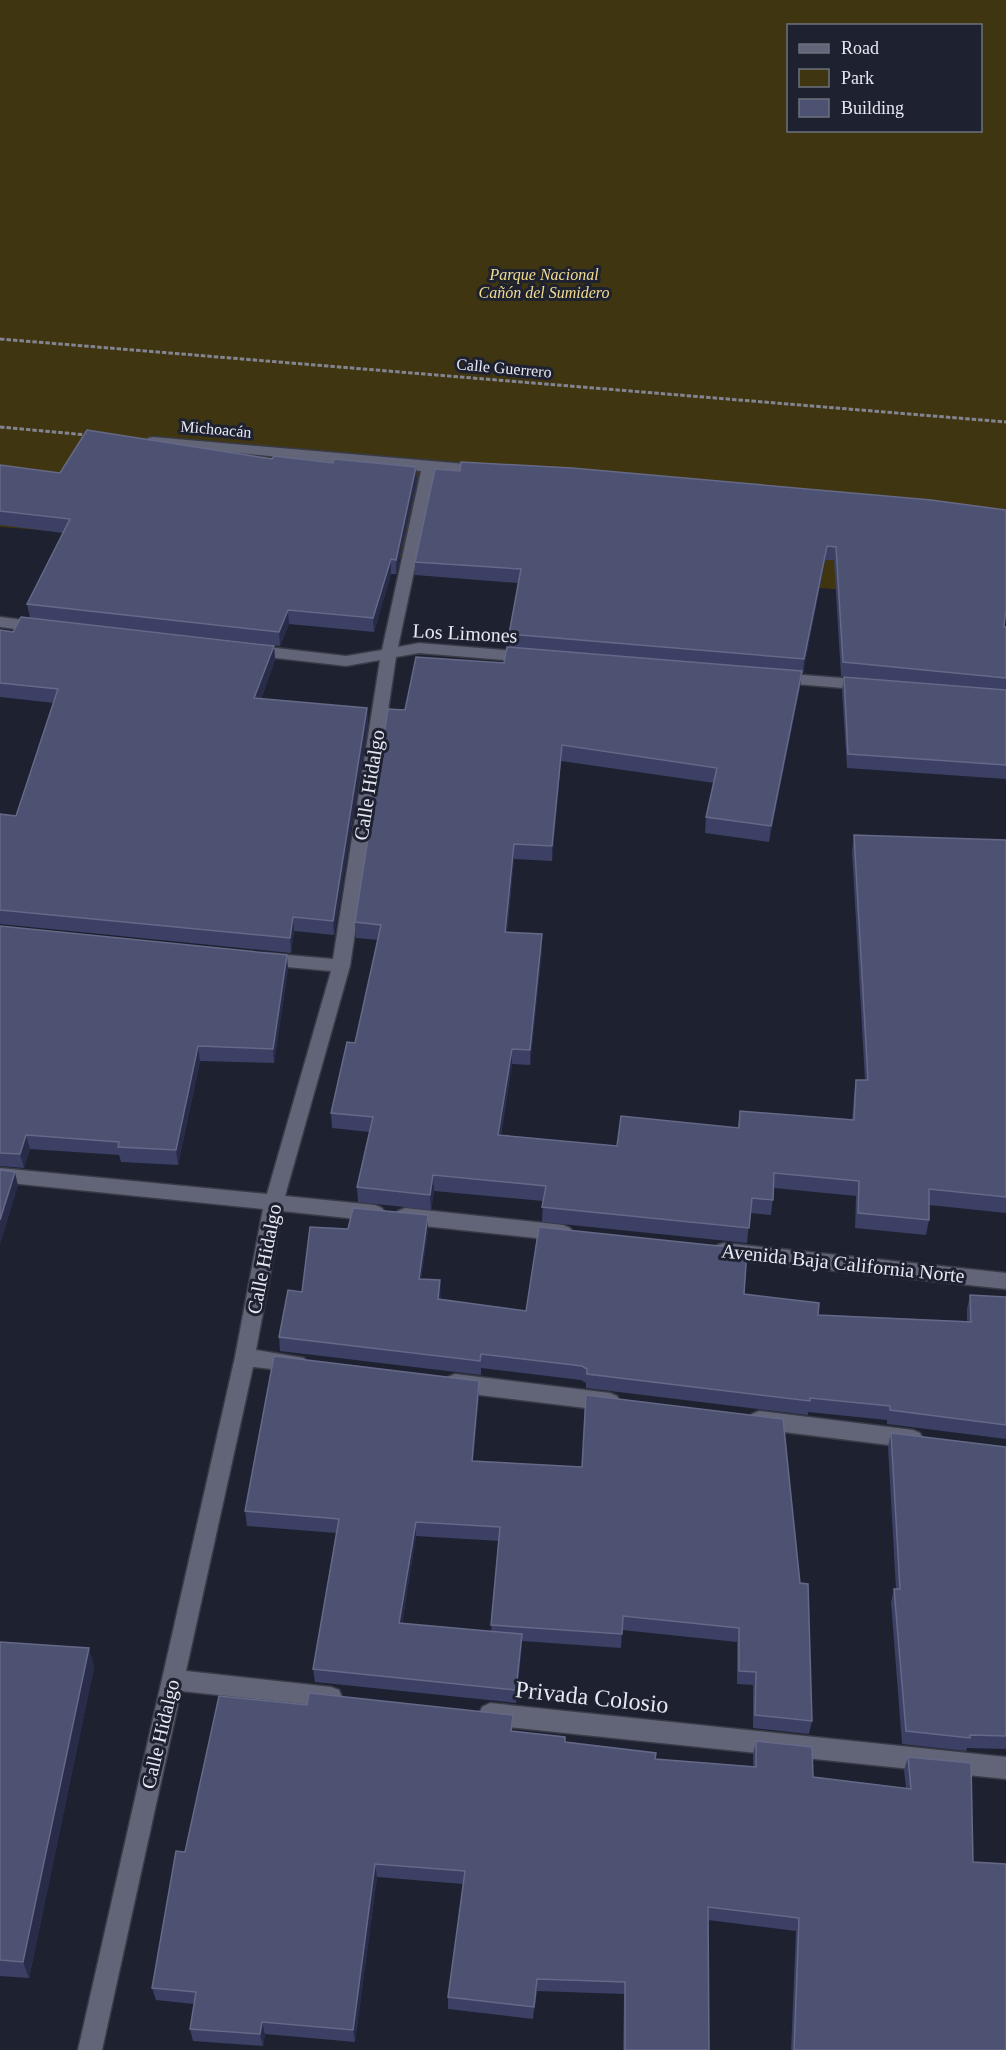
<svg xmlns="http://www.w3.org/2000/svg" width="1006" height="2050" font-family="Georgia,serif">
	<rect width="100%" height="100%" fill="#1e2130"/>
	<path fill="#3f3511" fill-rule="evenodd" d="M0,0H1006V602L0,527ZM788,26H980V130H788Z"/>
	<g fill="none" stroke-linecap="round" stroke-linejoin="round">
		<defs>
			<path id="street" d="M153,437L489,466L491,469L484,473L435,472L398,647L419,643L529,652L537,657L529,662L419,653L396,657L350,966L285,1196L375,1205L382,1208L385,1213L382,1218L375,1221L282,1211L256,1350L304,1358L307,1364L304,1370L297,1372L253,1367L186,1671L331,1687L339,1690L342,1697L339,1704L331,1707L181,1691L102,2050H78L235,1357L263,1209L0,1182V1168L267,1194L331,971L265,965L259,964L256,959L259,954L265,953L333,959L380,660L346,666L249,655L241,650L249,645L346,656L382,650L421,471L148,444V438Z
				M0,617L40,622L48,627L40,632L0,627Z
				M778,673L867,680L875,685L867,690L772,682L770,678L772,674Z
				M405,1208L563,1225L570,1228L573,1233L570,1238L563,1241L405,1224L398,1221L395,1216L398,1211Z
				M724,1243L1006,1273V1289L724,1259L717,1257L714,1251L717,1245Z
				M455,1374L610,1393L617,1396L620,1402L617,1408L610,1411L455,1392L448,1389L445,1383L448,1377Z
				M759,1411L913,1430L920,1433L923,1439L920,1445L913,1448L759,1429L752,1426L749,1420L752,1414Z
				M490,1703L1006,1757V1779L490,1725L482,1721L479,1714L482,1707Z"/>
		</defs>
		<use href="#street" stroke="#393b47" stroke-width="3"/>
		<path stroke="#828491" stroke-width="3" stroke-dasharray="4.5 2" stroke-linecap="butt" d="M0,339L1006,422
			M0,427L87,435"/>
		<use href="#street" fill="#626577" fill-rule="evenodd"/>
	</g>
	<path fill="#3b4064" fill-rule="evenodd" d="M272,459L416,467L417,481L396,574H391L374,632L289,624L280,646L30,618L27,604L63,533L0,525V465L60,473Z
		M460,471L931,500L1004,627H1006V779L847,768L842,691L844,677L876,679L841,676L834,560H825L803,673H802L800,687L769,842L705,833L706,817L714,783L561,761L552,861L514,859L507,932L542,950L530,1065L512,1064L501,1135L617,1146L738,1128L740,1111L852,1120L854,1095L856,1080H865L852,851L854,835L1006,840V1213L929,1205V1220L926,1235L855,1228L856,1196L774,1188L771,1215L750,1213L747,1243L542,1222L543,1201L434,1191L431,1210L358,1202L357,1187L369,1132L332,1128L331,1113L355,1043L378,940L356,938L355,922L405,710L504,663L509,647V634L518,583L415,575V562Z
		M0,630L13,632L274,646L275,660L261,699L367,708L368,723L334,935L294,931L291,953L0,924V814L16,816L54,703L0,697Z
		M0,926L288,969L274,1063L200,1061L178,1165L121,1162L119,1155L30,1149L24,1168L0,1166Z
		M428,1215V1230L421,1279L441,1295L440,1300L526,1311L744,1294L818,1315L967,1321V1309L970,1295L1006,1297V1439L887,1424V1420L808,1412V1415L586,1388V1383L581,1380L481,1368V1375L280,1351L279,1337L302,1292L348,1229Z
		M586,1395L812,1721L809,1734L753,1728V1685L737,1684V1642L622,1630L621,1648L522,1641L516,1703L315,1682L313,1669L336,1533L247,1526L245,1511L479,1396L473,1461L582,1467ZM416,1536L499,1541L491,1632L402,1623Z
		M891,1433L1006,1447V1749L967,1748L966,1751L902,1744L891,1602L894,1589H896L888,1447Z
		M0,1642L89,1648L94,1667L29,1978L0,1976Z
		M513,1731L565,1742L655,1759L753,1767V1754L756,1741L813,1777L906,1788L904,1770L908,1757L973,1862L1006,2050H791L796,1931L708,1920L709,2050H623L624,1994L537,1991L533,2019L448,2009V1997L463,1884L377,1877L355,2042L265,2034L263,2046L193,2041L190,2029L194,2004L156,2000L152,1988L185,1852Z"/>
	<path fill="#282c49" d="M416,467L417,481L396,574V560Z
		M827,546L825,560L803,673L804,659Z
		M391,559V574L374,632L373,618Z
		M288,610L289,624L280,646L279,632Z
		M274,646L275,660L256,712L254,698Z
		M802,671L800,687L769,842L771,826Z
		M367,708L368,723L334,935L333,921Z
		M562,745L561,761L552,861V846Z
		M514,844V859L505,948V932Z
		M293,917L294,931L291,953L290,938Z
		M542,934V950L530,1065V1050Z
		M287,955L288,969L274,1063L273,1049Z
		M198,1046L200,1061L178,1165L176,1150Z
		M512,1049V1064L498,1150V1135Z
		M26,1135L30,1149L24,1168L20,1154Z
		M15,1172L18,1186L0,1245V1220Z
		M433,1175L434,1191L431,1210L430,1195Z
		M428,1215V1230L419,1293V1279Z
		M440,1280L441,1295L438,1314V1299Z
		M479,1381V1396L472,1476V1461Z
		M416,1522V1536L400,1637L399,1623Z
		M522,1634V1648L516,1703V1690Z
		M89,1648L94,1667L29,1978L23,1962Z
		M375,1864L377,1877L355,2042L353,2030Z
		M537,1979V1991L533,2019L534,2007Z
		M262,2022L265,2034L263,2046L260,2034Z"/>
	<path fill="#4d5273" stroke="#656987" stroke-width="1.5" d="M87,430L272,459L274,456L333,463L334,459L416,467L396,560L391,559L373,618L288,610L279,632L27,604L70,519L0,511V465L60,473Z
		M461,462L572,468L931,500L1006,510V608L1004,627H1006V678L843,662L836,547L827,546L804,659L509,634L521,569L415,562L435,469L460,471Z
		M21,617L274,646L254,698L367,708L333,921L293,917L290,938L0,910V814L16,816L58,689L0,683V630L13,632Z
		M507,647L802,671L771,826L706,817L717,768L562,745L552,846L514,844L505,932L542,934L530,1050L512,1049L498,1135L617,1146L621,1116L739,1128L740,1111L854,1120L856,1080H868L854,835L1006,840V1197L929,1189V1220L858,1213L859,1181L774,1173L773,1200L752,1198L749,1228L542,1207L546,1186L433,1175L430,1195L357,1187L373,1117L331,1113L347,1042L355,1043L381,925L355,922L388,709L405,710L416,657L504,663Z
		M844,677L1006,690V765L848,754Z
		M0,926L287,955L273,1049L198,1046L176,1150L118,1147L119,1142L26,1135L20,1154L0,1153Z
		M0,1170L15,1172L0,1220Z
		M353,1208L428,1215L419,1279L440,1280L438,1299L526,1311L539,1227L747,1249L744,1294L819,1303L818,1315L971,1322L970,1295L1006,1297V1425L890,1410V1406L810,1398V1401L587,1374V1369L582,1366L481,1354L480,1361L279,1337L288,1290L302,1292L310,1227L348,1229Z
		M274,1356L479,1381L472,1461L582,1467L586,1395L783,1419L800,1583L808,1584L812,1721L755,1715L756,1672L739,1671V1628L623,1616L622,1634L491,1625L500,1527L416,1522L399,1623L522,1634L516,1690L313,1669L339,1519L245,1511Z
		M891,1433L1006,1447V1736L970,1735V1738L906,1731L894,1589H900Z
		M0,1642L89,1648L23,1962L0,1960Z
		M309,1693L513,1715L511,1731L565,1737V1742L656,1753L655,1759L756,1767V1741L812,1747L813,1777L911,1789L908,1757L971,1763L973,1862L1006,1864V2050H794L799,1918L708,1907L709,2050H625V1982L537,1979L534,2007L448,1997L465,1871L375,1864L353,2030L262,2022L260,2034L190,2029L196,1992L152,1988L176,1851L185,1852L219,1696L307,1705Z"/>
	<g text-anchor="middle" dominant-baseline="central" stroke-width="6" stroke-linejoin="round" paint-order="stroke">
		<g font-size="16" font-style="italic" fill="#f1dc91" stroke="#1e2130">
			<text x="544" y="274">Parque Nacional<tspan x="544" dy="18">Cañón del Sumidero</tspan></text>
		</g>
		<g font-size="16" fill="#e6e8f2" stroke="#1e2130">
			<text transform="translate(504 368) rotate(5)">Calle Guerrero</text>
			<text transform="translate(216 429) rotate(5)">Michoacán</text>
		</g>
		<g font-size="20" fill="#e6e8f2" stroke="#1e2130">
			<text transform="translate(465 633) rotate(3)">Los Limones</text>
			<text transform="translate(369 785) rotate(-81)">Calle Hidalgo</text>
			<text transform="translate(264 1259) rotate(-79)">Calle Hidalgo</text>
			<text transform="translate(843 1263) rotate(6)">Avenida Baja California Norte</text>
			<text transform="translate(160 1734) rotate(-77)">Calle Hidalgo</text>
		</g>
		<g font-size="24" fill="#e6e8f2" stroke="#1e2130">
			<text transform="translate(592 1697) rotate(6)">Privada Colosio</text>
		</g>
	</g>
	<rect x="787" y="24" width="195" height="108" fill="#1e2130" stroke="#6e717e" stroke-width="1.5"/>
	<rect x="799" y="44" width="30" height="9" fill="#626577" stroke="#6e717e" stroke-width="1.5"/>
	<text x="841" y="54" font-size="18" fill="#e6e8f2">Road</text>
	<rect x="799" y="69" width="30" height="18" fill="#3f3511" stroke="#6e717e" stroke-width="1.5"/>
	<text x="841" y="84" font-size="18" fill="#e6e8f2">Park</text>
	<rect x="799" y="99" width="30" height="18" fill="#4d5273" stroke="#6e717e" stroke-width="1.5"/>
	<text x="841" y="114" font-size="18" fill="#e6e8f2">Building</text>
</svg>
